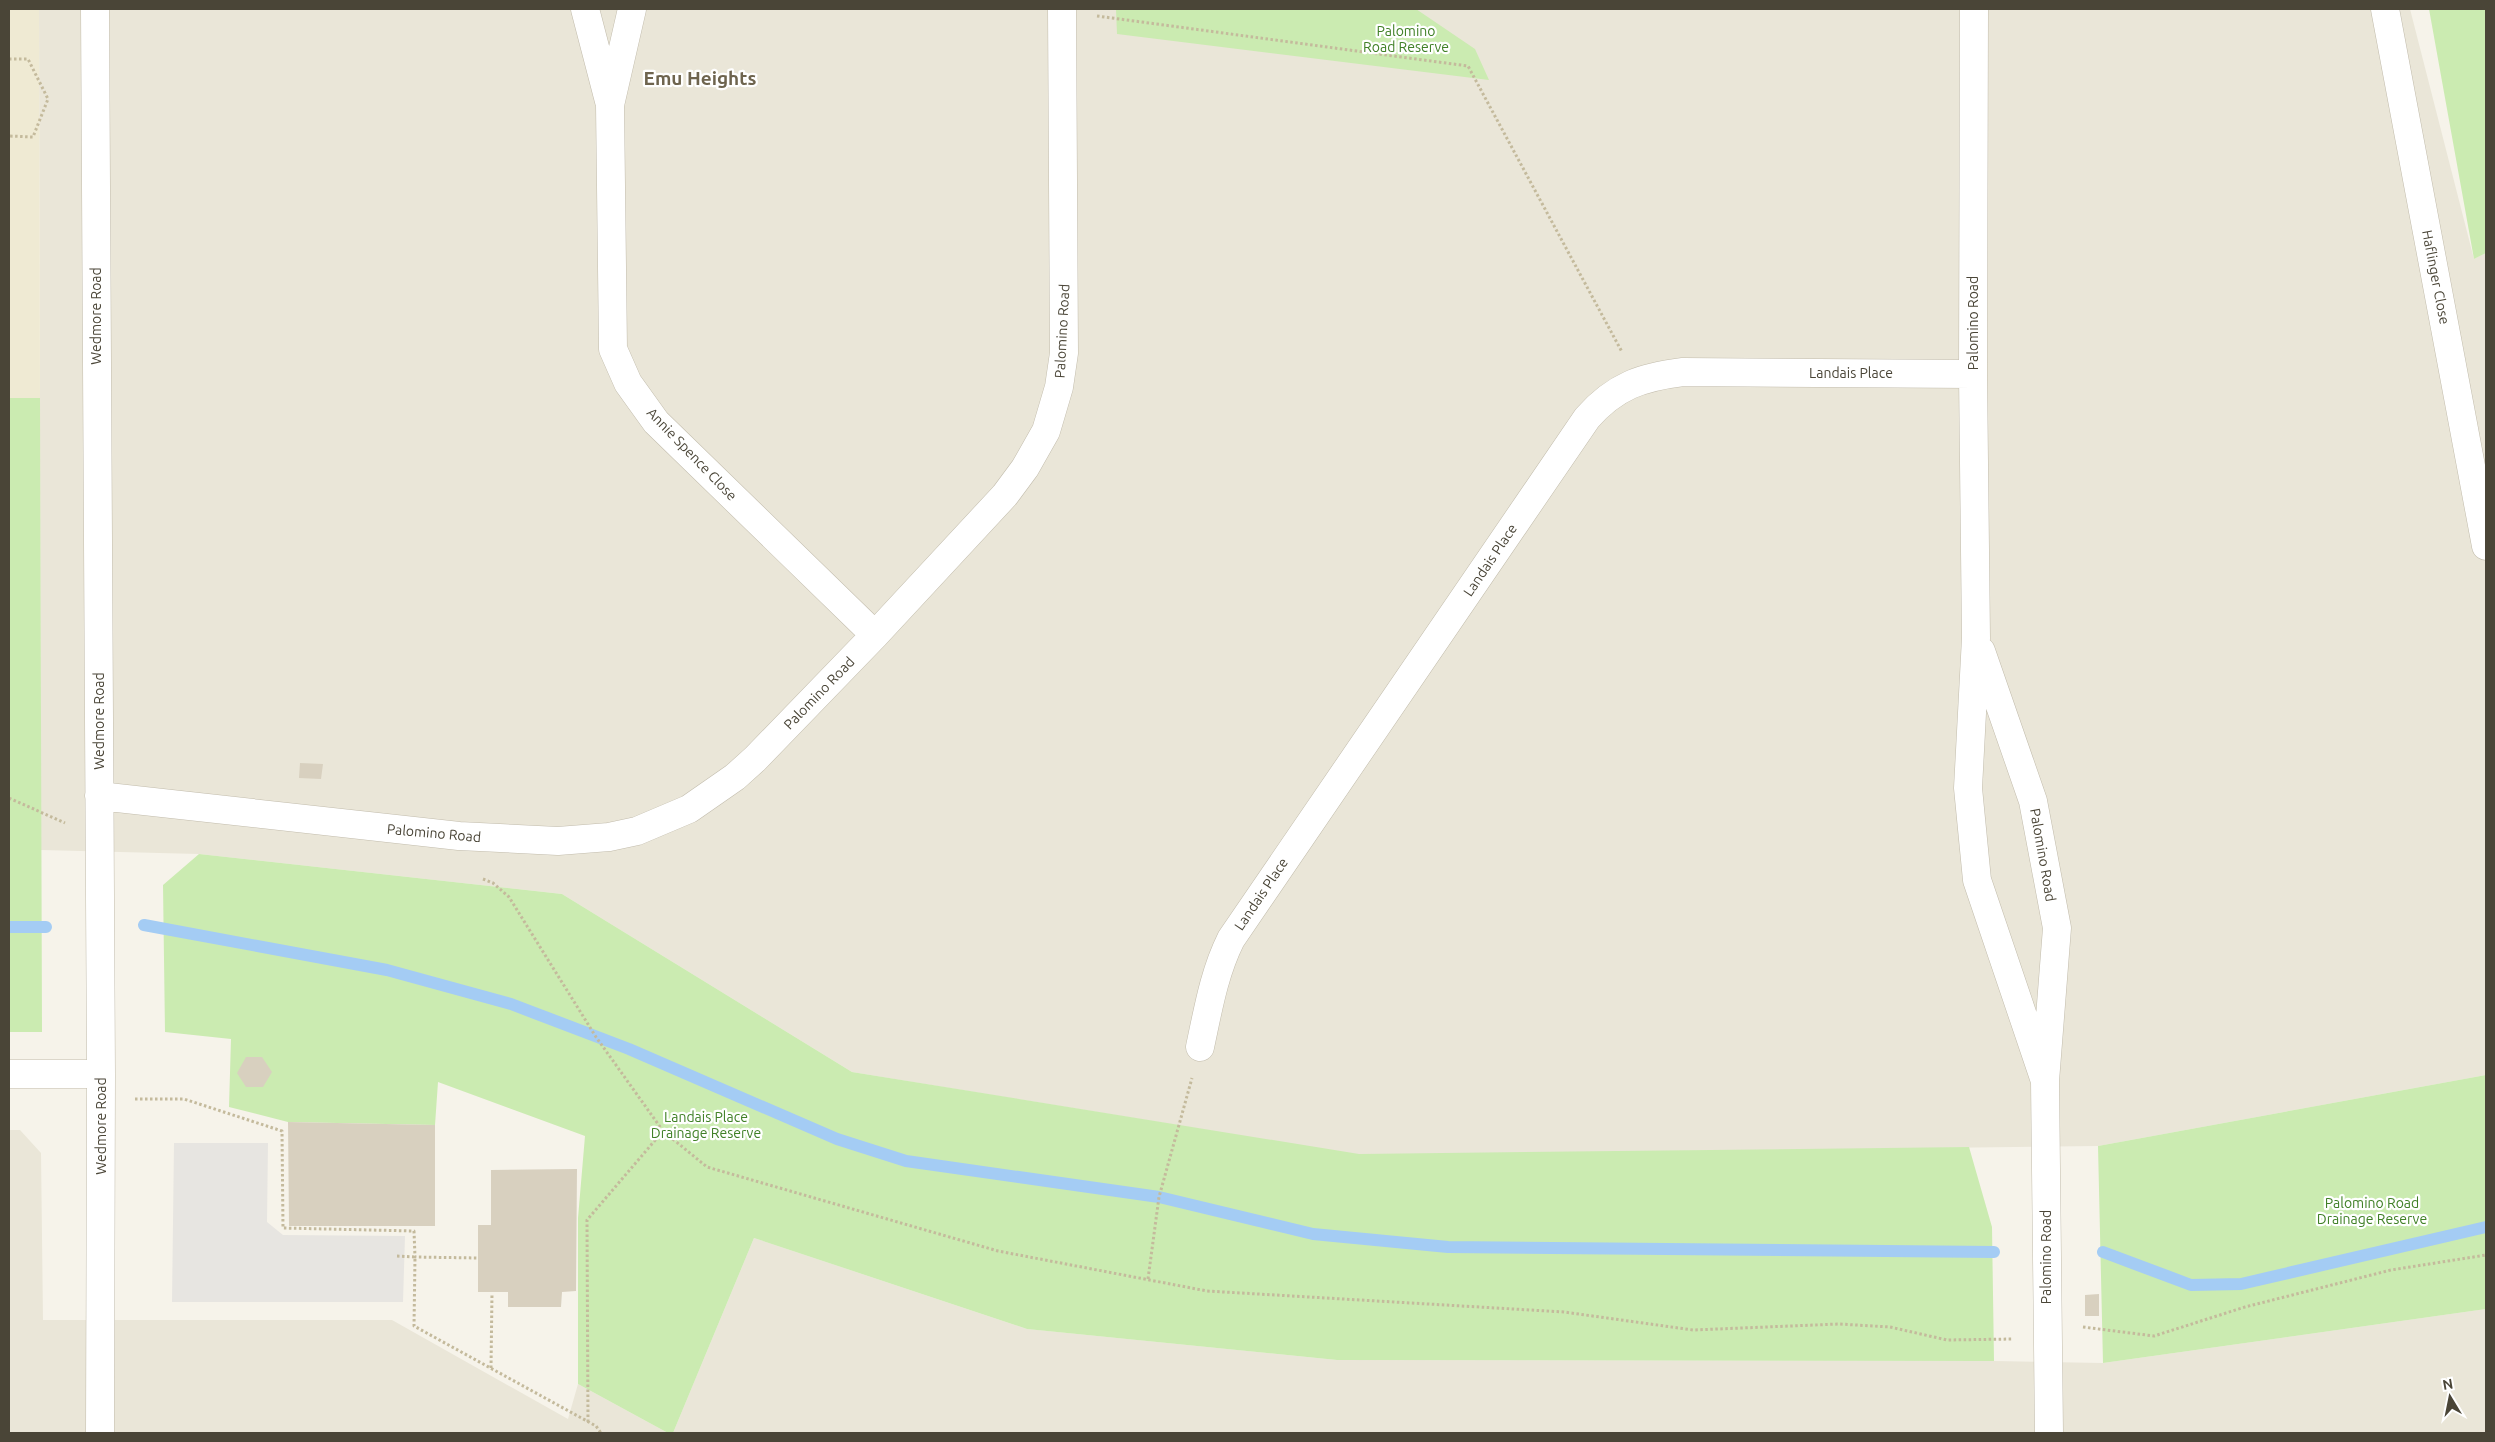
<svg xmlns="http://www.w3.org/2000/svg" width="2495" height="1442" font-family="Ubuntu,sans-serif">
	<rect width="100%" height="100%" fill="#f6f3ea"/>
	<path fill="#eae6d8" d="M39,9H2410L2474,259L2486,253V1075L2098,1146L1359,1155L852,1072L562,894L199,854L41,850Z
		M9,1130H20L41,1153L43,1320H392L568,1419L578,1384L668,1433H9Z
		M754,1238L1027,1329L1337,1360L1994,1361L2103,1363L2486,1309V1433H673Z"/>
	<path fill="#efead3" d="M9,9H39L40,398H9Z"/>
	<path fill="#cbebb1" d="M1116,9H1416L1475,49L1489,80L1117,34Z
		M2429,9H2486V253L2474,259Z
		M9,398H40L42,1032H9Z
		M199,854L562,894L852,1072L1359,1154L1969,1147L1992,1227L1994,1361L1337,1360L1027,1329L754,1238L673,1433H668L578,1384V1218L585,1136L438,1082L435,1125L288,1122L229,1107L231,1039L165,1032L163,885Z
		M2486,1075V1309L2103,1363L2098,1146Z"/>
	<path fill="#e7e5e1" d="M174,1143H268L267,1222L283,1235L405,1236L403,1302H172Z"/>
	<g fill="none" stroke-linecap="round" stroke-linejoin="round">
		<path stroke="#a4ccf4" stroke-width="12" d="M144,925L387,970L511,1004L629,1049L837,1139L906,1161L1159,1197L1313,1234L1448,1247L1994,1252
			M9,927H46
			M2103,1252L2191,1285L2241,1284L2486,1227"/>
	</g>
	<path fill="#d8d0bf" d="M300,763L323,764L321,779L299,778Z
		M246,1057H262L272,1072L263,1087H246L237,1073Z
		M288,1122L435,1125V1226H289Z
		M577,1169L576,1291L562,1292L561,1307H508V1292H478V1225H491V1170Z
		M2099,1294V1316H2085V1295Z"/>
	<g fill="none" stroke-linecap="round" stroke-linejoin="round">
		<defs>
			<path id="minor" d="M95,9L101,1074L100,1433
				M585,9L609,101
				M632,9L610,105L613,349L628,383L656,422L875,635
				M1974,9L1973,374L1976,638L1968,788L1977,880L2045,1081
				M2385,9L2486,546
				M1981,651L2033,801L2057,928L2045,1081L2049,1433
				M99,796L459,836L558,841L609,837L637,831L689,809L735,777L755,759L875,635L1005,495L1025,468L1046,431L1059,387L1064,353L1062,9
				M1200,1047C1208,1010 1214,973 1231,939L1587,418C1615,386 1642,377 1683,372L1973,374
				M9,1074H101"/>
		</defs>
		<use href="#minor" stroke="#c2bcac" stroke-width="29"/>
		<path stroke="#c4ba9c" stroke-width="3" stroke-dasharray="2.5 2.5" stroke-linecap="butt" d="M1097,16L1468,66L1622,352
			M9,59H28L48,99L33,137L9,136
			M9,798L65,823
			M483,879L493,883L509,897L596,1037L663,1131L707,1167L998,1251L1207,1291L1564,1312L1693,1330L1839,1324L1890,1327L1947,1340L2013,1339
			M135,1099H184L282,1131L283,1228L414,1231L415,1257L478,1258
			M397,1256L415,1257L414,1326L596,1426L601,1433
			M1148,1279L1159,1197L1192,1078
			M2083,1327L2154,1336L2245,1307L2391,1270L2486,1255
			M491,1368L492,1293
			M588,1422L587,1220L663,1131"/>
		<use href="#minor" stroke="#fff" stroke-width="28"/>
	</g>
	<g text-anchor="middle" dominant-baseline="central" stroke-width="4.5" stroke-linejoin="round" paint-order="stroke">
		<g font-size="14" fill="#408027" stroke="#fff">
			<text x="1406" y="31">Palomino<tspan x="1406" dy="16">Road Reserve</tspan></text>
			<text x="706" y="1117">Landais Place<tspan x="706" dy="16">Drainage Reserve</tspan></text>
			<text x="2372" y="1203">Palomino Road<tspan x="2372" dy="16">Drainage Reserve</tspan></text>
		</g>
		<g font-size="14" fill="#4a4537" stroke="#fff">
			<text transform="translate(2436 277) rotate(79)">Haflinger Close</text>
			<text transform="translate(96 316) rotate(-90)">Wedmore Road</text>
			<text transform="translate(1973 323) rotate(-90)">Palomino Road</text>
			<text transform="translate(1062 331) rotate(-87)">Palomino Road</text>
			<text x="1851" y="373">Landais Place</text>
			<text transform="translate(692 454) rotate(46)">Annie Spence Close</text>
			<text transform="translate(1490 560) rotate(-56)">Landais Place</text>
			<text transform="translate(819 693) rotate(-46)">Palomino Road</text>
			<text transform="translate(99 721) rotate(-90)">Wedmore Road</text>
			<text transform="translate(434 833) rotate(5)">Palomino Road</text>
			<text transform="translate(2043 855) rotate(80)">Palomino Road</text>
			<text transform="translate(1261 894) rotate(-56)">Landais Place</text>
			<text transform="translate(101 1126) rotate(-90)">Wedmore Road</text>
			<text transform="translate(2046 1257) rotate(-90)">Palomino Road</text>
		</g>
		<g font-size="19" font-weight="bold" fill="#6e644e" stroke="#fff">
			<text x="700" y="78">Emu Heights</text>
		</g>
	</g>
	<rect width="2495" height="1442" fill="none" stroke="#4a4537" stroke-width="20"/>
	<g transform="translate(2450 1397) rotate(350)" stroke="#ffffff" stroke-width="4" paint-order="stroke">
	<path d="M0-4L9 19L0 12L-9 19Z" fill="#4a4537"/>
	<text y="-8" font-size="14" font-weight="bold" text-anchor="middle" fill="#4a4537">N</text>
	</g>
</svg>
